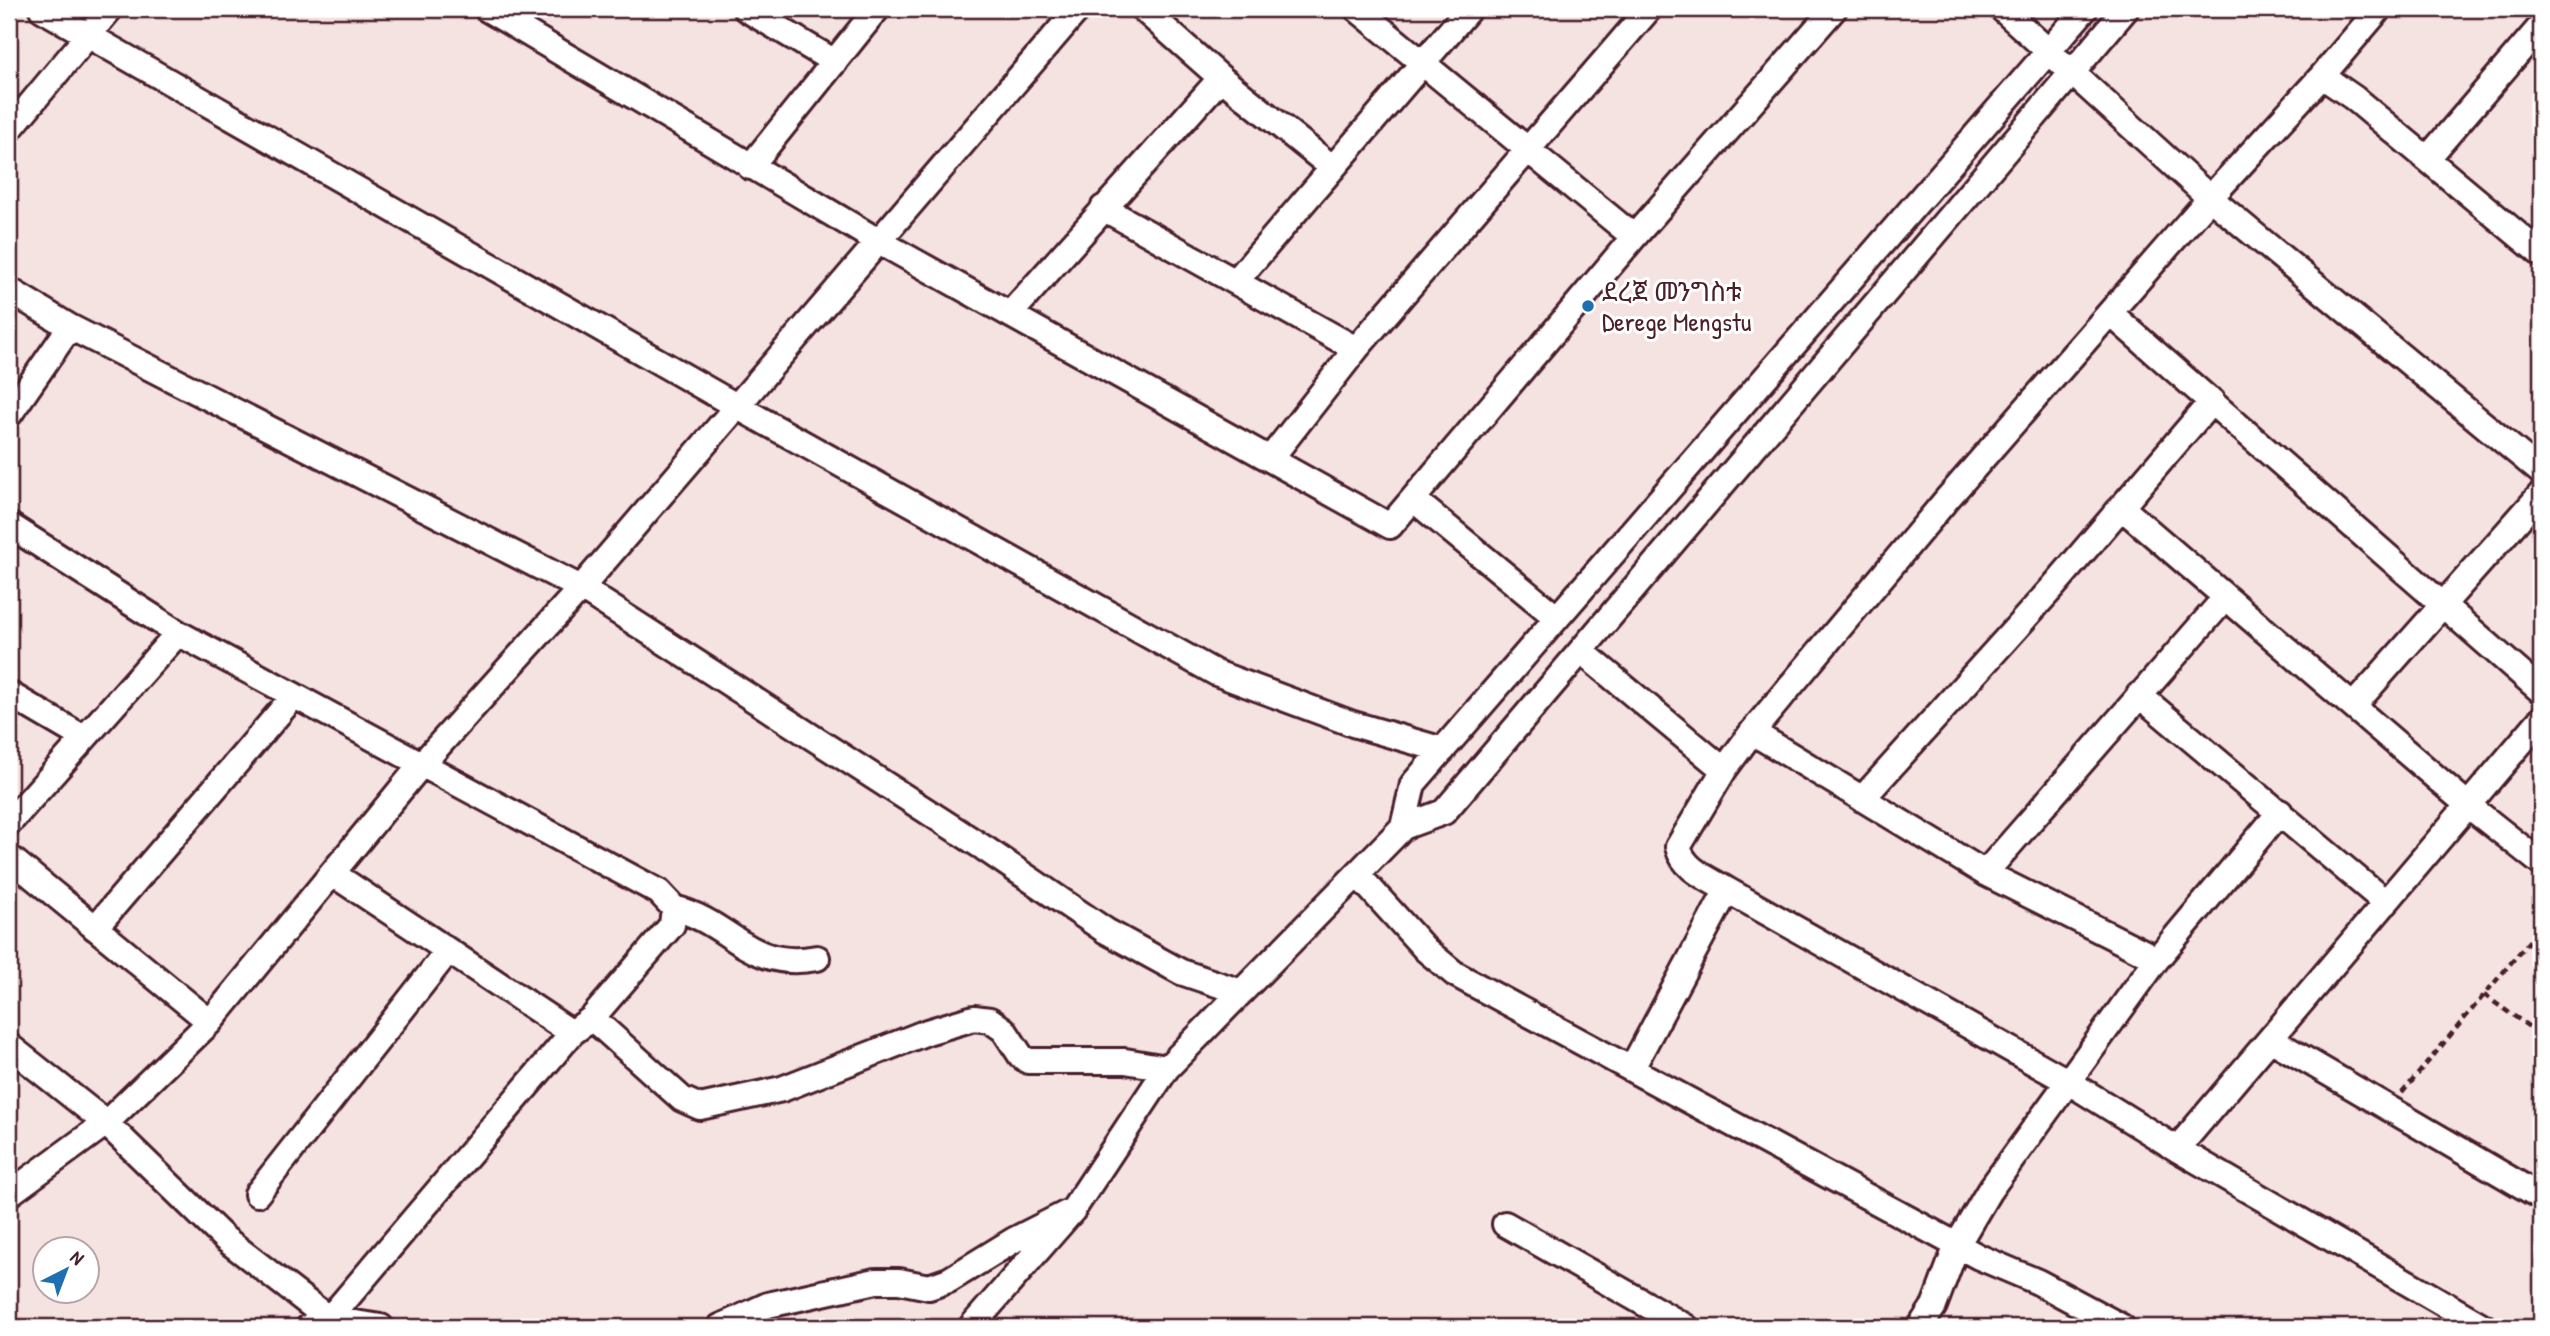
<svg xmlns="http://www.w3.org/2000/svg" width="2550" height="1336" font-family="'Patrick Hand','Noto Sans Ethiopic',sans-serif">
	<rect width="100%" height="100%" fill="#f4e3e1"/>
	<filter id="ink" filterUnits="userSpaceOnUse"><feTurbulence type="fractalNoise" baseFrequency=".0143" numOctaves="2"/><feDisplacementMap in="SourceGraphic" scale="14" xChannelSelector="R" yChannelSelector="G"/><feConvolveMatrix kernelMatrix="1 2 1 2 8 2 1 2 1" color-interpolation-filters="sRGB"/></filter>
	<g filter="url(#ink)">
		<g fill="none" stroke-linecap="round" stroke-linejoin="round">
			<defs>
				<path id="minor" d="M42,9L738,407L1216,673L1353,724L1443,750
					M487,9L878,241L1390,526L1634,237L1834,9
					M746,9L835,62
					M1357,9L1634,237
					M2002,9L2210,198L2541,472
					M2322,76L2379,9
					M1221,78L1333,168
					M9,130L110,9
					M2427,159L2541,26
					M750,167L877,9
					M1103,208L1356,349
					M1237,280L1469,9
					M9,290L70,327L581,588L984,848L1106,931L1181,972L1241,992
					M2110,313L2541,691
					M1010,314L1221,78L1143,9
					M9,415L70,327
					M1270,459L1356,349L1649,9
					M1413,499L1557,618
					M2121,507L2469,806L2541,863
					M9,525L178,633L659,892L674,908L672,925L592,1018L572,1033L329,1319L309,1327
					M1581,651L1724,770
					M9,694L84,738
					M2139,695L2386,903
					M2354,705L2541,494
					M1752,732L1985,873L2157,959
					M1862,799L2053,587L2212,401
					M9,823L178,633
					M1403,827L1413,784L2085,9
					M9,857L210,1022
					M1985,873L2226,597
					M333,874L572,1033
					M1727,890C1708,878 1684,870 1678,847L1724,770L1752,732L1947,499L2210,198L2322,76L2354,98L2541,254
					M674,908C734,924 748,971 817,958
					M95,928L293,697
					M592,1018L682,1099L700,1107L782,1089L927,1032L974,1018L990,1020L1004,1030L1021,1056L1028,1061H1125L1167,1068L1357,874
					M2270,1039L2541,1197
					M9,1046L106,1123L224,1238L329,1319L381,1327
					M1632,1068L1727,890L2067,1081L2177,1149L2484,1327
					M2177,1149L2541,719
					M9,1194L106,1123L210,1022L421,765L581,588L1078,9
					M257,1194L448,951
					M1505,1224L1686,1327
					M720,1327L768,1305L876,1281H899L929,1287L949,1280L1014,1240L1073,1210
					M971,1327L1073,1210L1167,1068
					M1920,1327L1934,1306L1957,1245L1989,1191L2157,959L2280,812
					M2122,1327L2038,1282L1979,1257L1455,974L1426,950L1357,874L1403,827L1444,812L2126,9"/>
			</defs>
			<use href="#minor" stroke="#4a1f2b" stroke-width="30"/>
			<path stroke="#4a1f2b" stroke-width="4.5" stroke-dasharray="7 5" stroke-linecap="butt" d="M2484,995L2541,1035
				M2402,1093L2541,927"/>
			<use href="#minor" stroke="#fff" stroke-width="24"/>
		</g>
	</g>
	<circle fill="#1f6fb2" stroke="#fff" stroke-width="2.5" cx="1588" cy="306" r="7"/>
	<g text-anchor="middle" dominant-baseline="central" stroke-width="6" stroke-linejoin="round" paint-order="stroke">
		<g font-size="26" fill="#4a1f2b" stroke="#fff" text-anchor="start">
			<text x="1602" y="291">ደረጀ መንግስቱ<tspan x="1602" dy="30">Derege Mengstu</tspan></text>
		</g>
	</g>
	<rect width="2550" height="1336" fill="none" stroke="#fff" stroke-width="35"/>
	<rect x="18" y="18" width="2515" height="1301" fill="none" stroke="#4a1f2b" stroke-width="2.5" filter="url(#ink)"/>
	<g transform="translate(66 1270) rotate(42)"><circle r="33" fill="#ffffff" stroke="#b7a5aa" stroke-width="2"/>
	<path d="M0-5L12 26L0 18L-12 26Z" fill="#1f6fb2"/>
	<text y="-10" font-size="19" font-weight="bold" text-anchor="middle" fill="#4a1f2b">N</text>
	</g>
</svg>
